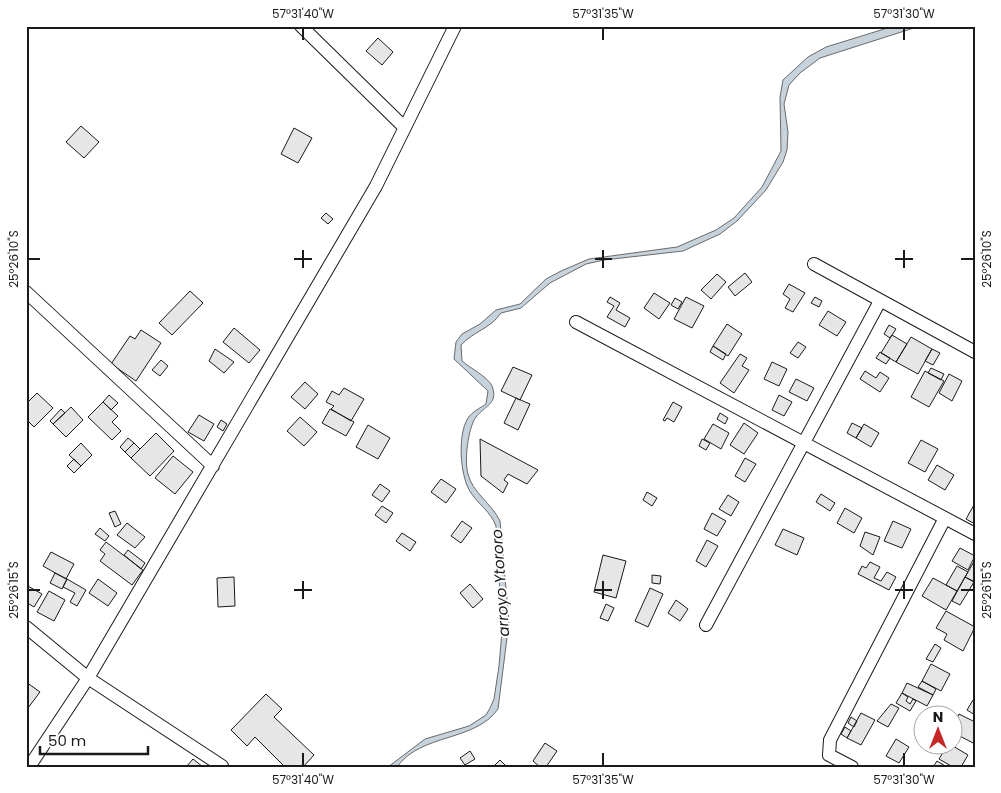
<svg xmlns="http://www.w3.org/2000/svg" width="1001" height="793" font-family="Poppins,sans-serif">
	<rect width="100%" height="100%" fill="#fff"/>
	<path fill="#c6d2dc" stroke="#6a6a6a" d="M894,26H920L820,58L800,73L789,85L784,104L788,132L787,150L783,162L766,190L737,221L720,234L683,251L604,260L586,264L550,283L521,308L501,313C490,329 474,331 461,345L462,361C470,368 488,377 492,386C499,404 484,406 476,417C468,428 464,461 468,474C472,492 492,504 500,521L509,622L498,709C475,742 421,733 397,767H388L425,739L469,726L486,715L490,708L494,699L499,666L502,631L496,526C491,512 479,505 471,493C460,477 457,435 468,418C472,412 480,408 486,404L488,391L454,359L456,342L462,334L480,324L496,310L520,304L546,279L561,271L589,259L677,247L716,230L734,218L762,187L781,151L780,97L783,80L808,57L826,47Z"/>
	<path fill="#e6e6e6" stroke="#1a1a1a" d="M378,38L393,52L382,65L366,51Z
		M81,126L99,142L84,158L66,142Z
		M294,128L312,138L298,163L281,154Z
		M326,213L333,219L328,224L321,218Z
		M745,273L752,282L735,296L728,287Z
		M717,274L726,282L711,299L701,290Z
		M789,284L805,293L793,312L785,308L790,299L783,294Z
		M190,291L203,303L172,335L159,323Z
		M654,293L670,303L659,319L644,308Z
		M610,297L620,303L616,310L630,318L625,327L607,317L614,306L607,302Z
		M686,297L704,306L692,328L674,319Z
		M815,297L822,301L819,307L811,303Z
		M675,298L682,302L678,309L671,305Z
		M828,311L846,322L837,336L819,325Z
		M727,324L742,334L728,356L713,346Z
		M889,325L896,329L890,338L884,334Z
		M234,328L260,350L249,363L223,342Z
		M141,330L161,343L136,381L111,364L130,336L135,339Z
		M892,335L907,344L896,362L881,353Z
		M911,337L932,349L918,374L896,362Z
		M798,342L806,347L798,358L790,353Z
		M713,346L726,354L723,360L710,352Z
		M215,349L234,362L224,373L209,361Z
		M932,349L940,353L933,365L925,361Z
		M880,352L890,358L886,364L876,358Z
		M740,354L747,358L742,366L749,370L734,393L720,383Z
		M161,360L168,366L160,376L152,370Z
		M772,362L787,369L779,386L764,379Z
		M513,367L532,375L520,400L501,391Z
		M931,368L944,374L941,380L928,373Z
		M865,371L876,378L880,372L889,378L880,392L860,379Z
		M925,371L944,381L929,407L911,397Z
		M949,374L962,381L952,401L939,393Z
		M796,379L814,388L807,401L789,392Z
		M305,382L318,394L305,409L291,397Z
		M344,388L364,399L351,421L331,409L334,406L326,402L332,391L339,395Z
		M37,393L53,408L34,427L26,419V404Z
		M109,395L118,403L111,410L103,402Z
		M779,395L792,402L784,416L772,410Z
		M516,398L530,404L518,430L504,423Z
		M103,402L118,416L112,422L121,431L112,440L88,417Z
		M673,402L682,407L674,422L667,418L665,421L663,420Z
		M71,407L83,420L66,437L53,424Z
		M61,409L65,413L53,424L50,421Z
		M330,409L354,422L346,436L322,423Z
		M720,413L728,418L725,424L717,419Z
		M199,415L214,424L204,441L188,432Z
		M300,417L317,432L304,446L287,431Z
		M221,420L227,424L223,431L217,427Z
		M744,423L758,433L744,454L730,445Z
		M852,423L862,428L856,438L847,433Z
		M713,424L729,433L721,449L704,439Z
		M864,424L879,433L871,447L856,438Z
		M368,425L390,438L378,459L356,447Z
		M156,433L174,451L150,476L131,458Z
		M128,438L134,443L125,452L120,447Z
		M480,439L538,470L527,484L508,474L504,480L508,483L503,493L481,476Z
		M702,439L710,443L706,450L699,446Z
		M921,440L938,449L925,472L908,463Z
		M81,443L92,455L81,466L69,455Z
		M134,443L140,449L131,458L125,452Z
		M173,456L193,472L175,494L155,478Z
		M745,458L756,464L745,482L735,476Z
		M74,459L81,466L74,473L67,466Z
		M937,465L954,475L945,490L928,480Z
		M441,479L456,489L446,503L431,492Z
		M380,484L390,491L382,502L372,495Z
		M647,492L657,498L652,506L643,500Z
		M821,494L835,503L830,511L816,502Z
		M728,495L739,502L731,516L719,509Z
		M975,503V524L966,519Z
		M382,506L393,513L386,523L375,515Z
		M845,508L862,518L854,533L837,523Z
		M115,511L121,524L115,527L109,513Z
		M712,513L726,521L717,536L704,529Z
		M462,521L472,528L461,543L451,536Z
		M893,521L911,529L902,548L884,541Z
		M127,523L145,537L135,548L117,535Z
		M100,528L109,536L105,541L95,534Z
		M783,529L804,538L797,555L775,545Z
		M865,532L880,537L873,555L860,546Z
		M402,533L416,542L410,551L396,541Z
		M707,540L718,546L706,567L696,561Z
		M106,542L143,570L132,585L100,561L105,554L100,550Z
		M960,548L975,556L968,570L952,561Z
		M128,550L145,563L141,569L124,555Z
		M51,552L74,564L66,579L43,566Z
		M603,555L626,561L616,598L594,592Z
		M975,560V582L965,577Z
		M870,562L880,567L874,578L881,581L887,572L896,577L889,590L858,574L862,566L866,568Z
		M957,566L968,572L957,591L946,585Z
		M55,573L67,579L62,589L50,583Z
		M652,575L661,576L660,584L652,583Z
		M234,577L235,606L218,607L217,578Z
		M965,577L974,582L960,605L952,601Z
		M933,578L957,591L946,610L922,596Z
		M67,579L86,590L77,606L70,602L75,593L63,587Z
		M98,579L117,593L108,606L89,593Z
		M470,584L483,599L473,608L460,593Z
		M26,585L42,594L34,607L26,602Z
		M650,588L663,594L648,627L635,621Z
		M49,591L65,600L54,621L37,612Z
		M676,600L688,609L680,621L668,613Z
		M606,604L614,608L608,621L600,618Z
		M946,611L975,627L963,651L944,640L947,634L936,628Z
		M935,644L941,648L933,662L926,659Z
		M931,664L950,674L941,691L922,681Z
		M922,681L936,689L933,695L918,687Z
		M26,682L40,692L28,708L26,707Z
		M907,683L933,695L927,706L902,693Z
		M902,693L908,697L906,701L910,704L913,699L916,701L910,711L896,703Z
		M266,694L282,709L274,717L314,755L303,767H285L255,737L247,746L231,730Z
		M973,700L975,701V715L967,710Z
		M891,704L899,708L888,727L877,721Z
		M861,713L875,720L861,745L847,738Z
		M959,714L975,722V739L973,743L954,733V724Z
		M851,717L857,721L854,727L848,723Z
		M845,727L851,731L847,738L841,734Z
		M896,739L909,747L899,763L886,756Z
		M545,743L557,751L546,767H540L533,761Z
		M947,746H953L968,755L961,767H953L939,759Z
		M470,751L475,759L465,765L460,758Z
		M193,759L203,767H186Z
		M500,760L507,767H493Z
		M937,761L947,767H933Z"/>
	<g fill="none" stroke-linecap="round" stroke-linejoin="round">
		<defs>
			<path id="minor" d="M301,26L404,127
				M814,264L975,352
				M26,292L213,466
				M576,322L975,534
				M706,625L880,301
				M26,627L88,678L29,767
				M222,766L88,678L376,186L455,26
				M852,767L829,755L830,740L945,518"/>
		</defs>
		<use href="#minor" stroke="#1a1a1a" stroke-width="14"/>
		<use href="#minor" stroke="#fff" stroke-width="12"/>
	</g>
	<path fill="none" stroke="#1a1a1a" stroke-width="2" d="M303,28V40M603,28V40M904,28V40M303,250V268M603,250V268M904,250V268M28,259H40M294,259H312M595,259H612M895,259H913M961,259H974M303,581V599M603,581V599M904,581V599M28,590H40M294,590H312M595,590H612M895,590H913M961,590H974M303,753V766M603,753V766M904,753V766"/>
	<g text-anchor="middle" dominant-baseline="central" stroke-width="4" stroke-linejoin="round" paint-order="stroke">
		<g font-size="15" font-style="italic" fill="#1a1a1a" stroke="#fff">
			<text transform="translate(500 583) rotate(-94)">arroyo Ytororo</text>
		</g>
	</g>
	<rect width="1001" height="793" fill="none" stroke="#ffffff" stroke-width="55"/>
	<g transform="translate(938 730)"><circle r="24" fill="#ffffff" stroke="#a3a3a3"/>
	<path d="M0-4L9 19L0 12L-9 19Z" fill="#c62828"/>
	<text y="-8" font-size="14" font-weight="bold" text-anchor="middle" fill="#1a1a1a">N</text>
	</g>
	<path d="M40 746v8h108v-8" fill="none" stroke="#1a1a1a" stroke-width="2.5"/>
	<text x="48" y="746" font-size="15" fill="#1a1a1a" stroke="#ffffff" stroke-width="4" paint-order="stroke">50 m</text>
	<rect x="28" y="28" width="946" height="738" fill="none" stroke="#1a1a1a" stroke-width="2"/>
	<g font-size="12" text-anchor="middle" fill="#1a1a1a">
		<text x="303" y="18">57°31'40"W</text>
		<text x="603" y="18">57°31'35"W</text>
		<text x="904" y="18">57°31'30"W</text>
		<text transform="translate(14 259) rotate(-90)" y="4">25°26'10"S</text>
		<text transform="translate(987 259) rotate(-90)" y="4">25°26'10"S</text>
		<text transform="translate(14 590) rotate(-90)" y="4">25°26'15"S</text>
		<text transform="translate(987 590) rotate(-90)" y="4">25°26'15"S</text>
		<text x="303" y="784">57°31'40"W</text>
		<text x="603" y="784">57°31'35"W</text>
		<text x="904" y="784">57°31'30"W</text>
	</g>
</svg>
